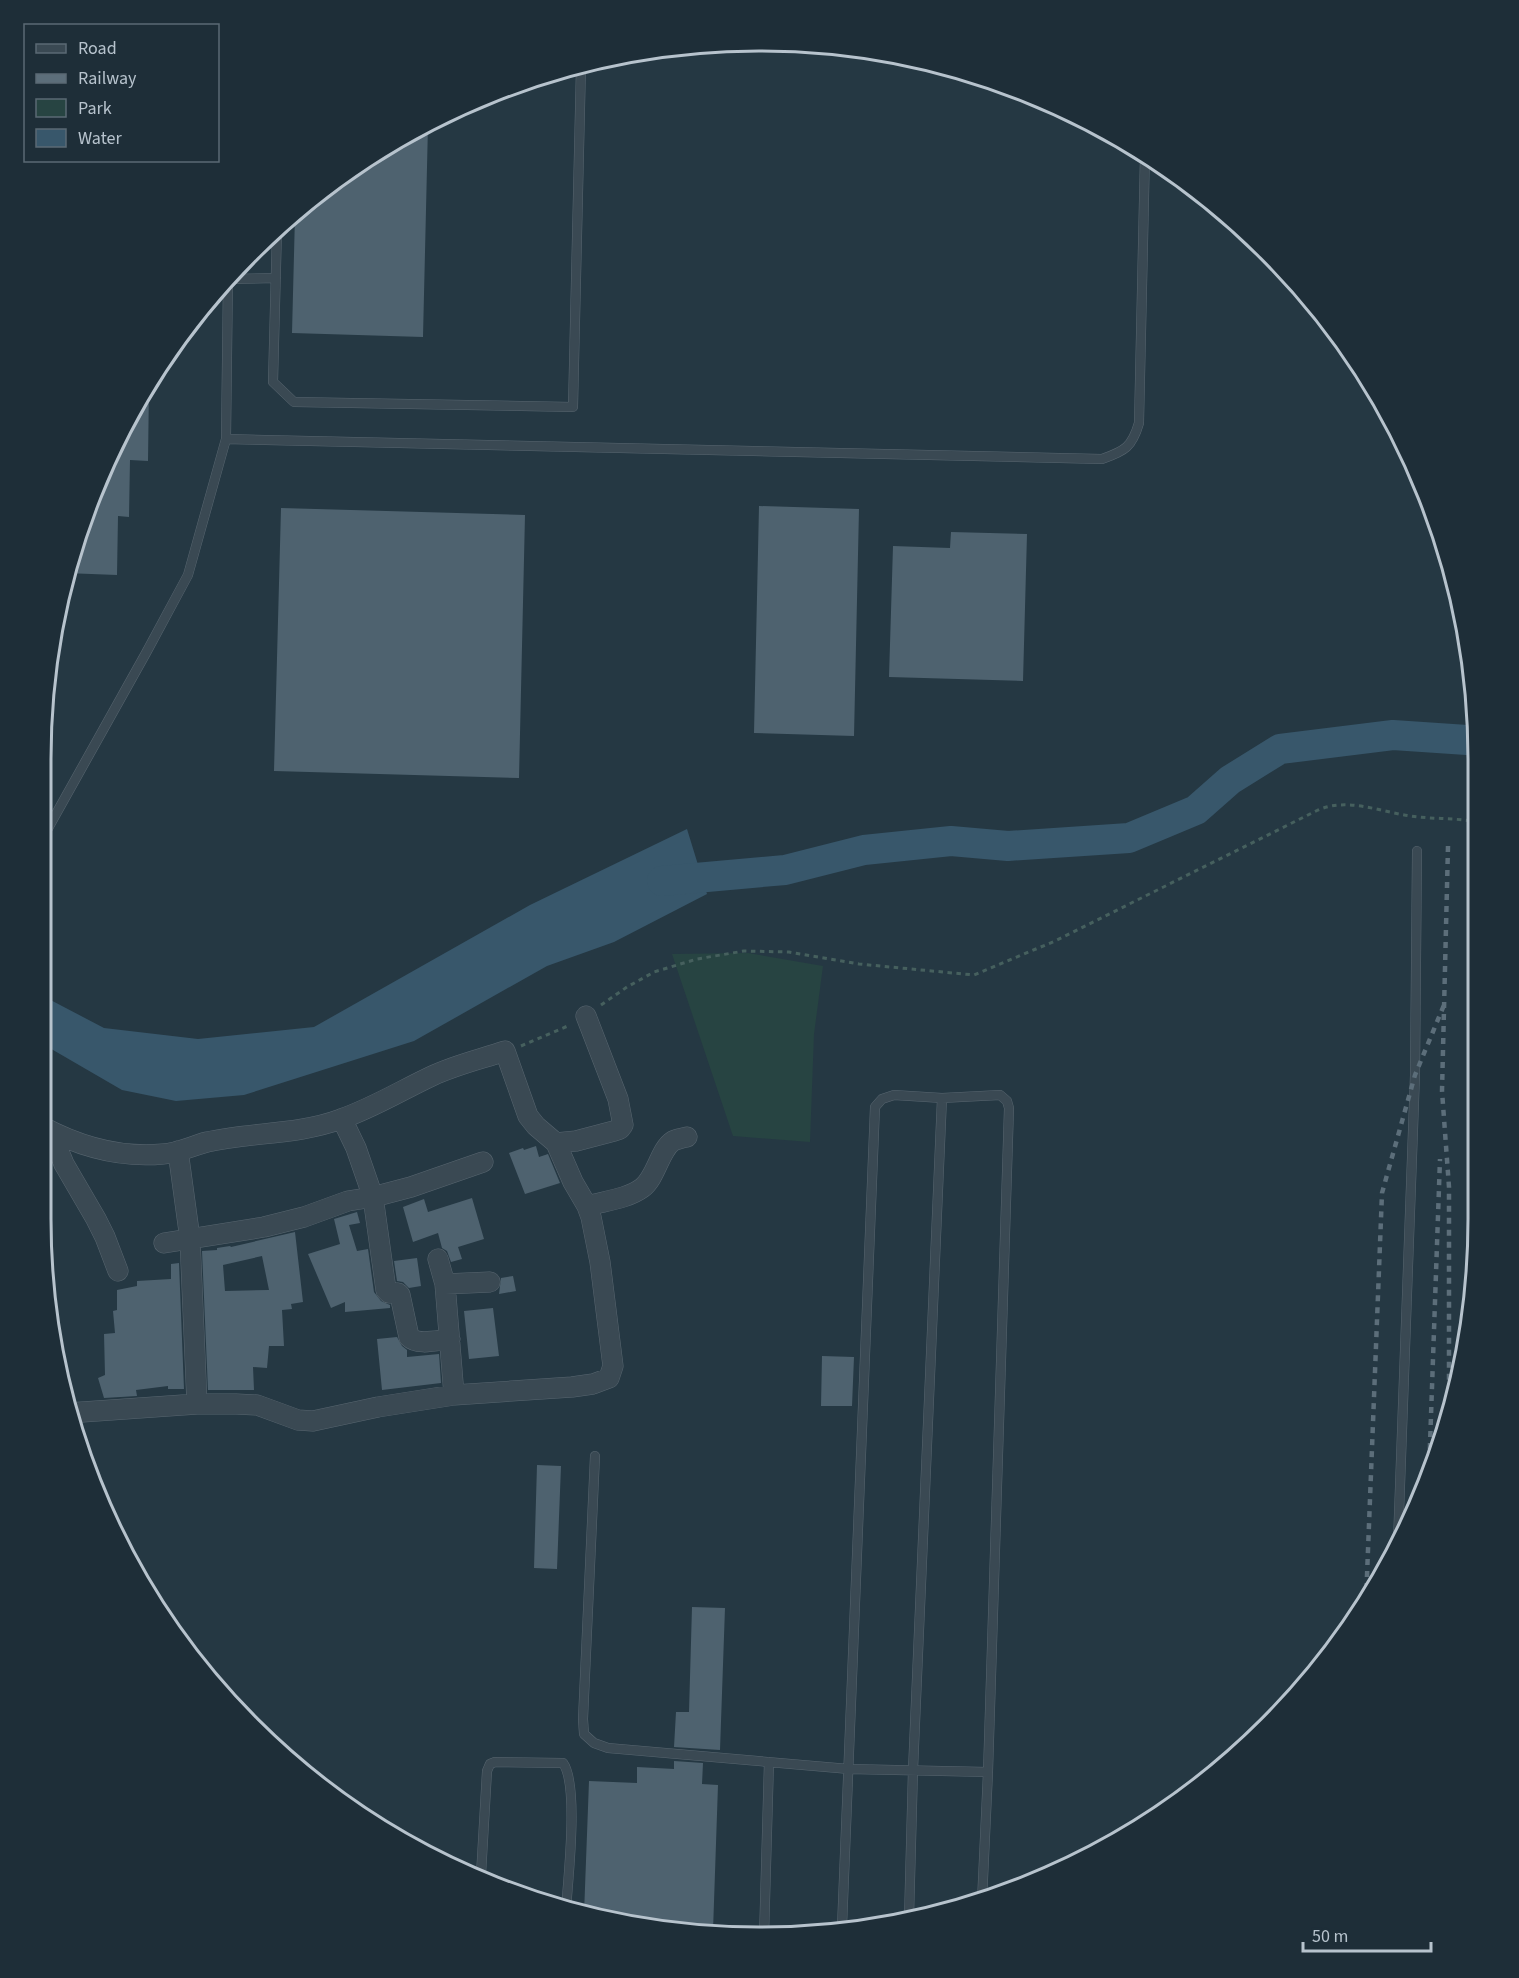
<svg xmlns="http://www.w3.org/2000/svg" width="1519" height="1978" font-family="'Source Sans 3',sans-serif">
	<rect width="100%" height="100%" fill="#253843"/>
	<path fill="#274442" d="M748,953L823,966L814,1034L810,1142L733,1136L672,954Z"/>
	<path fill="#38576b" d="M687,829L707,894L614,942L547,966L414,1041L244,1095L176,1101L122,1090L41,1043V995L104,1028L198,1039L314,1027L530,905Z"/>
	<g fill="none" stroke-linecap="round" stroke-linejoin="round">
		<path stroke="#38576b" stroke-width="30" d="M662,881L785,870L864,850L951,841L1008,846L1129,838L1196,810L1230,780L1280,749L1393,735L1467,740"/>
	</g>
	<path fill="#4e626f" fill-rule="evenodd" d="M428,125L423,337L292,333L295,215L360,161Z
		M149,386L148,461L130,460L129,517L118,516L117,575L65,573L114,442Z
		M759,506L859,509L854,736L754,733Z
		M281,508L525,515L519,778L274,771Z
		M951,532L1027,534L1023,681L889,677L893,546L950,548Z
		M536,1146L539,1157L548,1154L560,1183L525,1194L509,1153L523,1148L524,1150Z
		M472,1198L484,1239L458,1247L462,1259L451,1262L447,1251L442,1248L438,1233L413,1242L403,1207L424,1199L428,1212Z
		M357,1212L360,1223L349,1225L357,1251L368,1249L374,1292L381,1301L390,1305V1308L345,1312V1302L331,1308L308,1254L340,1244L334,1219Z
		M295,1232L303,1302L291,1304L292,1309L282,1310L284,1346H269L267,1368L253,1367L254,1390H208L202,1251L217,1250V1248L230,1246L231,1247ZM262,1256L269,1290L225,1291L223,1265Z
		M417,1258L421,1286L409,1288L403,1282L397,1281L394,1261Z
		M179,1263L184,1389H168V1386L136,1390L137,1396L104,1398L98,1378L105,1375L104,1334L115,1333L113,1311L117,1310V1290L137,1286V1281L171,1279V1264Z
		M513,1276L516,1291L499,1294L501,1278Z
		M493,1308L499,1356L469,1359L464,1311Z
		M397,1337L402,1346L407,1350V1357L439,1354L441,1383L382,1390L377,1339Z
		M822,1356L854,1357L852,1406H821Z
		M537,1465L561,1466L557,1569L534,1568Z
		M692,1607L725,1608L720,1750L674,1747L676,1712H689Z
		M674,1761L703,1763L702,1784L718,1785L713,1931L584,1914L589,1781L637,1783V1767L674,1769Z"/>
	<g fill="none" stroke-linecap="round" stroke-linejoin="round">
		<defs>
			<path id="lane" d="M277,230L273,382L294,402L573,407L581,66
				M228,279L276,278
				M226,439L1102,459C1125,451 1132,447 1139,423L1145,154
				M42,839L146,653L188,575L226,439L228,277
				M595,1456L583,1719L584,1734L594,1743L608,1748L849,1769L988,1772
				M1398,1541L1415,1075L1417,851
				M481,1875L487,1771L490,1764L495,1762L563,1763C579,1785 568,1879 566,1910
				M909,1918L913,1770L942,1098
				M842,1927L875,1107L882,1099L894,1095L942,1098L1000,1095L1007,1101L1009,1108L988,1772L982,1901
				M764,1937L769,1762"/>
			<path id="street" d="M342,1119L356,1148L373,1197L386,1290L389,1293H398L400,1295L409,1337C418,1346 438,1340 450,1339
				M41,1126C78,1146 120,1158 163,1154C178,1153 192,1146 207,1142C251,1132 298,1135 341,1119C373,1108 402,1090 432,1076C455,1065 481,1059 505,1051L528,1116L536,1126L556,1143L573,1182L587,1206L591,1217L600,1262L613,1366L609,1378L593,1384L572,1387L454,1395L378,1407L313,1421L298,1420L257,1405L236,1404H197L68,1413
				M57,1135V1147L64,1164L96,1219L105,1237L118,1271
				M556,1143L576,1141L614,1131L620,1129L623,1125L618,1099L586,1016
				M178,1151L190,1239L197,1404
				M587,1206C604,1201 627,1199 642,1188C656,1178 660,1149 673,1141C677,1139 682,1138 687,1137
				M164,1243L264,1227L304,1217L348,1201L373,1197L411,1187L483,1162
				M438,1259L445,1284L454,1395
				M445,1284L490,1282"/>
		</defs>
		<use href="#lane" stroke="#586670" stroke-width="10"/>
		<use href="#street" stroke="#586670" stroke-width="21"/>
		<path stroke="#46605e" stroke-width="3" stroke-dasharray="4.5 4.5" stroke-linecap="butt" d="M601,1005L627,987L654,972L697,959L744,951L789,952L859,964L974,975L1055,941L1318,810C1348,797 1380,812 1411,816C1431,819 1452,818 1472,821
			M521,1046L570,1025"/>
		<use href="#lane" stroke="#3a4953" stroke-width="9"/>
		<use href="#street" stroke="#3a4953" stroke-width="20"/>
		<path stroke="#5c6e7a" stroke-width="4.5" stroke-dasharray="6 6" stroke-linecap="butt" d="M1448,846L1442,1091L1449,1187V1398
			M1429,1473L1440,1159
			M1366,1601L1382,1193L1415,1075L1444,1005"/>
	</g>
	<path d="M0 0H1519V1978H0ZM759 51H760A708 708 0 0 1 1468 759V1219A708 708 0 0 1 760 1927H759A708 708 0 0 1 51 1219V759A708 708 0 0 1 759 51Z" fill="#1e2e38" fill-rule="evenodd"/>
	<path fill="none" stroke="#b7c3cd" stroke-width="3" d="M759 51H760A708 708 0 0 1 1468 759V1219A708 708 0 0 1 760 1927H759A708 708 0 0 1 51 1219V759A708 708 0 0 1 759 51Z"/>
	<rect x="24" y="24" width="195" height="138" fill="#1e2e38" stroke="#5b6a74" stroke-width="1.5"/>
	<rect x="36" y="44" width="30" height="9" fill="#3a4953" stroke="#5b6a74" stroke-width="1.5"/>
	<text x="78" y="54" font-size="18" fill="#b7c3cd">Road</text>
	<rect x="36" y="74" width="30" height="9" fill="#5c6e7a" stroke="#5b6a74" stroke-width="1.5"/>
	<text x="78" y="84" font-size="18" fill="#b7c3cd">Railway</text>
	<rect x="36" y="99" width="30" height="18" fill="#274442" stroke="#5b6a74" stroke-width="1.5"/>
	<text x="78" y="114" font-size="18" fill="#b7c3cd">Park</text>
	<rect x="36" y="129" width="30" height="18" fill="#38576b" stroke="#5b6a74" stroke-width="1.5"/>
	<text x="78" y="144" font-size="18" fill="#b7c3cd">Water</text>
	<path d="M1303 1942v9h128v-9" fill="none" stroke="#b7c3cd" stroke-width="3"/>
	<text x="1312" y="1942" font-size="18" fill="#b7c3cd" stroke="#1e2e38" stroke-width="4.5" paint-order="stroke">50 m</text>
</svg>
